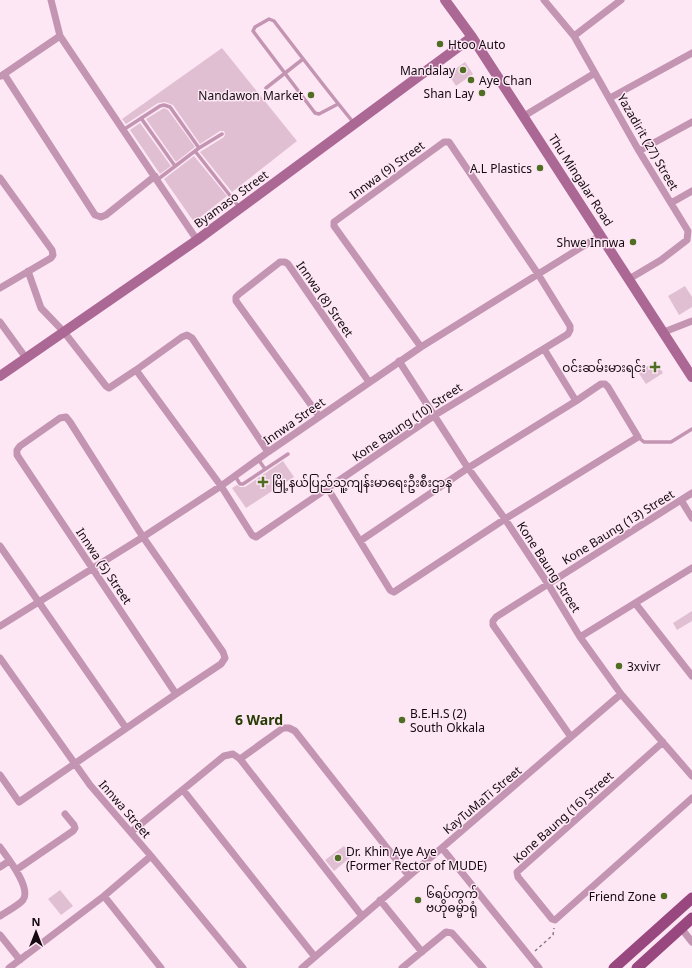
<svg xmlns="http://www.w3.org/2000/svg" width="692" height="968" font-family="'Noto Sans','Noto Sans Myanmar',sans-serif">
	<rect width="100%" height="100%" fill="#fde7f4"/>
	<path fill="#e1bfd3" d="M222,48L297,141L232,192L200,152L224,137L225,134L224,131H220L200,144L173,105L165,102L158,103L126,124L122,119Z
		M465,62L473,74L456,86L448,74Z
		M164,108L168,110L195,147L176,162L146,119Z
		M140,123L171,166L160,174L130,130Z
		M194,156L227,196L194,222L164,179Z
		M685,286L692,297V307L679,315L668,296Z
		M656,361L663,373L646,384L638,372Z
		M283,461L294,477L246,508L232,488L237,485L240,487H245Z
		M692,611V621L677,630L673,623Z
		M344,846L352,856L334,871L325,860Z
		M60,890L73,906L61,915L48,899Z"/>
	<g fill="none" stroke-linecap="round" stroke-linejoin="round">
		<path stroke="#897983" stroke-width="1.5" stroke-dasharray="3 3" stroke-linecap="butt" d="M535,951L553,935L554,928"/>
		<path stroke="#c495b2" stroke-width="3.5" d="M266,88L303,59
			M338,104L319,114L315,113L253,31L255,27L269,19L274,21C300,55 326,89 353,122
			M141,118L175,166
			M123,130L160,106L164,105L170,107L199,148L157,180
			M199,148L222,134
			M195,151L239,207
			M638,437L644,442H671L692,429
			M258,459L265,469
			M235,476L240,484H243L288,454"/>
		<path stroke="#c495b2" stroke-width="7" d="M51,0L60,36L197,240
			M544,0L574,36L639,151L688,231L687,240L661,260L629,279
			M574,36L621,0
			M4,74L95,215L101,217L106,215L155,176
			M1,76L60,36
			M610,98L692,53
			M524,116L595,73
			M639,151L692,122
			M0,178L52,250L53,255L51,258L0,288
			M671,203L692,191
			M28,271L41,308L64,332L106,386L109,388L136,370L182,337L187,335L192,338L268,452
			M0,322L26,358
			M664,332L692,321
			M544,349L576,401
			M399,361L468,468L505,519L548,584L580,637L621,694L692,776
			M136,370L221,486L252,535L256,537L435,415L568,334L570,330V326L538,274L449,142H444L334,222V226L421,347
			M319,416L236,301V297L239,294L280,262H285L288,264L369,382
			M328,489L390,590L394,592L505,519L638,437L608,387L605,384H601L576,401L468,468L360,541
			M681,500L692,518
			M0,546L126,728
			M635,603L692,676
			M0,626L143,537L221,486L268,452L421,347L601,235
			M580,637L692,568
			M0,658L90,785L151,856L243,968
			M571,737L493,625V621L496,617L692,493
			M663,742L517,872L518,877L552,919L555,920L692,798
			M240,759L362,916
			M0,775L19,802L176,694L221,664L225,658L223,652L143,537L70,422L66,417L60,418L20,446L17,450V455L176,694
			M183,790L315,957
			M131,832L224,756L233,754L240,759L283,728H289L295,731L409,876
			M0,847C7,857 32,888 23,900C19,905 6,912 0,916
			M442,848L539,968
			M0,867L9,861
			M16,870L73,831L75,828L74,825L65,814
			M104,896L161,968
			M380,900L422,952
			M681,928L692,942
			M0,935L20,960
			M9,968L104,896L151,856
			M302,968L621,694
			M402,968L446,932L452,933L483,968"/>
		<path stroke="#ac6895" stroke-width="10" d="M445,0L472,37L692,377
			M0,376L197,240L472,37"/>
		<path stroke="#99477f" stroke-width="11" d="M614,968L692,898
			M637,968L692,918"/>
	</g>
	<g fill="#506e23" stroke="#fde7f4" stroke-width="1.5">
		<circle cx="440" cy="44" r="4"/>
		<circle cx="463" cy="70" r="4"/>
		<circle cx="471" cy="80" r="4"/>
		<circle cx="482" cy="93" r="4"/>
		<circle cx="311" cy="95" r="4"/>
		<circle cx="540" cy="168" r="4"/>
		<circle cx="633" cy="242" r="4"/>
		<path d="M653 361h4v4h4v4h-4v4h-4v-4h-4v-4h4z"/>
		<path d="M261 476h4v4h4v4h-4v4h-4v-4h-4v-4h4z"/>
		<circle cx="619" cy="666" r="4"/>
		<circle cx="402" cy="720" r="4"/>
		<circle cx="338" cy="858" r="4"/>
		<circle cx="664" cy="896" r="4"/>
		<circle cx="418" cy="900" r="4"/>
	</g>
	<g text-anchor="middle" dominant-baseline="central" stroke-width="3" stroke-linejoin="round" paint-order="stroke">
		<g font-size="12" fill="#150a11" stroke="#fde7f4" text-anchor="start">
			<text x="448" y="44">Htoo Auto</text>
			<text x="455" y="70" text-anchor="end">Mandalay</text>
			<text x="479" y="80">Aye Chan</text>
			<text x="474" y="93" text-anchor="end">Shan Lay</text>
			<text x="303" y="95" text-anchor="end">Nandawon Market</text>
			<text x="532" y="168" text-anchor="end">A.L Plastics</text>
			<text x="625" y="242" text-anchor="end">Shwe Innwa</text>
			<text x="646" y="367" text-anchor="end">ဝင်းဆမ်းမားရင်း</text>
			<text x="272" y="482">မြို့နယ်ပြည်သူ့ကျန်းမာရေးဦးစီးဌာန</text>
			<text x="627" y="666">3xvivr</text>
			<text x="410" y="713">B.E.H.S (2)<tspan x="410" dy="14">South Okkala</tspan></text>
			<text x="346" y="851">Dr. Khin Aye Aye<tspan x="346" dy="14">(Former Rector of MUDE)</tspan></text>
			<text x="426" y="893">၆ရပ်ကွက်<tspan x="426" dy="14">ဗဟိုဓမ္မာရုံ</tspan></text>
			<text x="656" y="896" text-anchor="end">Friend Zone</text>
		</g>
		<g font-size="12" fill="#150a11" stroke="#fde7f4">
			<text transform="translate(648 142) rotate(60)">Yazadirit (27) Street</text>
			<text transform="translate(387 170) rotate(-36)">Innwa (9) Street</text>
			<text transform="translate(581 180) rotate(57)">Thu Mingalar Road</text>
			<text transform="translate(231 199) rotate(-36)">Byamaso Street</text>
			<text transform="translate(325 299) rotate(55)">Innwa (8) Street</text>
			<text transform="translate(294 421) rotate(-35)">Innwa Street</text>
			<text transform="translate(407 422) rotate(-34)">Kone Baung (10) Street</text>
			<text transform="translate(618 527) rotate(-32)">Kone Baung (13) Street</text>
			<text transform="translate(104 566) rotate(56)">Innwa (5) Street</text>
			<text transform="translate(549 567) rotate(57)">Kone Baung Street</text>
			<text transform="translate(482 800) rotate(-40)">KayTuMaTi Street</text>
			<text transform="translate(125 809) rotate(49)">Innwa Street</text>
			<text transform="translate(563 817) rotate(-42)">Kone Baung (16) Street</text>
		</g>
		<g font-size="14" font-weight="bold" fill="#273b05" stroke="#fde7f4">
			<text x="259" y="719">6 Ward</text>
		</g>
	</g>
	<g transform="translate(36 932)" stroke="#fde7f4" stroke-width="3" paint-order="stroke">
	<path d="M0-3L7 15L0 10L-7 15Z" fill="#150a11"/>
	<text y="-6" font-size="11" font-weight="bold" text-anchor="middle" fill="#150a11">N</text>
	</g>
</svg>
